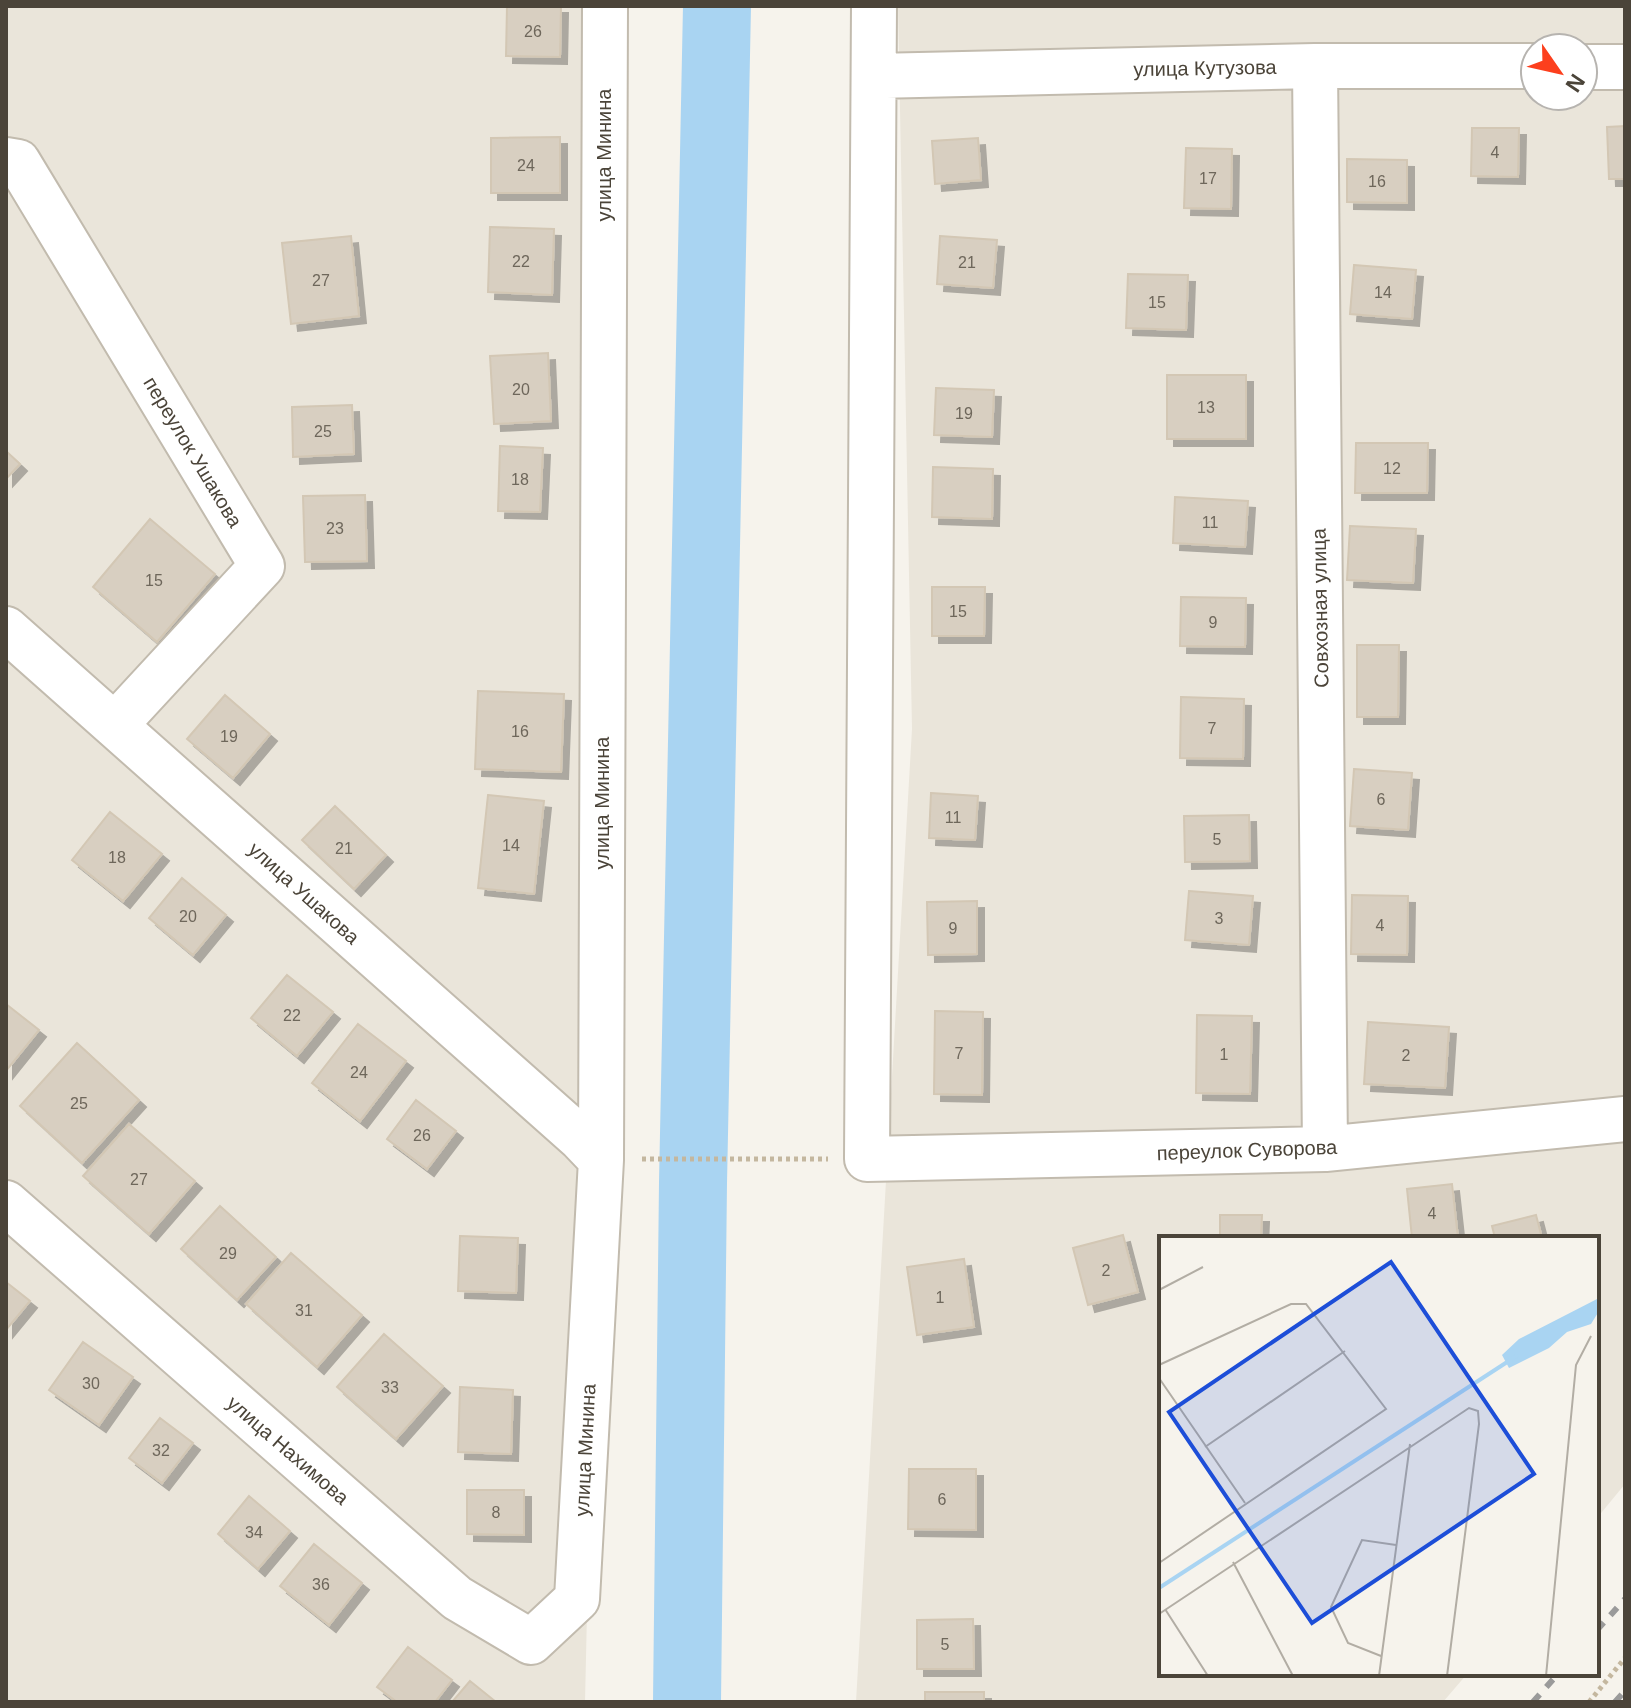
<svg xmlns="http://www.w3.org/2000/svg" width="1631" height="1708" font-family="Arial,sans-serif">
	<defs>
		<filter id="shadow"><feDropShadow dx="7" dy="7" stdDeviation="0" flood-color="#0004"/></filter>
	</defs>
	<rect width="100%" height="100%" fill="#f6f3ec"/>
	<path fill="#eae5da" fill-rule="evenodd" d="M6,6H623L585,1702H6Z
		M898,6H1625V1484L1597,1518V1238H1161V1674H1467L1443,1702H856L912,729ZM1535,48H1583V96H1535Z"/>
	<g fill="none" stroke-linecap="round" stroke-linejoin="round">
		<path stroke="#a9d4f2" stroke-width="68" d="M687,1702L693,1183L717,6"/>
	</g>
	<path fill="#d8cfc1" stroke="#d3c7b4" stroke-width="2" filter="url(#shadow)" d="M507,6H561L560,57L506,56Z
		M1625,126V179H1609L1607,127Z
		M1472,128H1519L1518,177L1471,176Z
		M560,137V193H491V138Z
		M978,138L981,180L935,184L932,141Z
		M1186,148L1232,149L1231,209L1184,208Z
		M1347,159L1407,160V203L1347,202Z
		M490,227L554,229L552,295L488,292Z
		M351,236L359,316L291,324L282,243Z
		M940,236L997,240L993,288L937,284Z
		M1354,265L1416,270L1412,319L1350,314Z
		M1128,274L1188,275L1186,330L1126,328Z
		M548,353L551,421L494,424L490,356Z
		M1167,375H1246V439H1167Z
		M936,388L994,390L992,437L934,435Z
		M352,405L354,454L293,457L292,407Z
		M1356,443H1428L1427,493H1355Z
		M500,446L543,448L540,512L498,511Z
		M6,451L20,464L6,479Z
		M933,467L993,469L992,519L932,517Z
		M365,495L367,561L305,562L303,496Z
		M1175,497L1248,501L1245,547L1173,543Z
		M150,519L215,574L157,642L93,587Z
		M1350,526L1416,529L1413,583L1347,580Z
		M932,587H985L984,636H932Z
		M1181,597L1246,598L1245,647L1180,646Z
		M1357,645H1399L1398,717H1357Z
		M478,691L564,694L561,772L475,769Z
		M225,695L270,734L233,778L187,739Z
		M1181,697L1244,699L1243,759L1180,758Z
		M1354,769L1412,773L1408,830L1350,826Z
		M931,793L978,796L975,840L929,838Z
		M488,795L544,801L534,894L478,888Z
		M335,806L386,855L354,889L302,840Z
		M110,812L162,854L123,901L72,860Z
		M1249,815L1250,861L1185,862L1184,816Z
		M182,878L226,915L193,955L149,918Z
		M1189,891L1253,896L1249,945L1185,940Z
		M1352,895L1408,896L1407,955L1351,954Z
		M977,901V954L928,955L927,902Z
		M287,975L333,1012L297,1056L251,1018Z
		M6,1004L39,1030L6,1071Z
		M935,1011L983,1012L982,1095L934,1094Z
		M1197,1015L1252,1016L1250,1094L1196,1093Z
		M1368,1022L1449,1027L1445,1088L1364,1084Z
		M358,1024L406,1061L360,1121L312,1083Z
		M77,1043L139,1100L82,1163L20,1106Z
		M416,1100L456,1131L427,1169L387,1139Z
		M129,1124L195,1181L149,1234L83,1176Z
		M1452,1184L1458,1238H1412L1407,1189Z
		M220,1206L276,1257L237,1300L181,1249Z
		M1220,1215H1262L1261,1238H1220Z
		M1536,1215L1542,1238H1495L1492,1226Z
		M1123,1235L1138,1292L1088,1305L1073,1248Z
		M460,1236L518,1238L516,1293L458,1291Z
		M291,1253L362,1315L317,1367L246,1304Z
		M964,1259L974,1327L917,1335L907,1267Z
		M6,1282L30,1301L6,1330Z
		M384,1334L443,1386L396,1439L337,1387Z
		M83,1342L133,1377L99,1425L49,1390Z
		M460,1387L513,1390L511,1454L458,1452Z
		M160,1418L193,1443L162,1483L129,1458Z
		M909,1469H976V1530L908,1529Z
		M467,1490H524V1535L467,1534Z
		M249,1496L290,1531L258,1569L218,1534Z
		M314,1544L362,1583L329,1625L280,1586Z
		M973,1619L974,1669H917V1620Z
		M408,1647L452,1680L435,1702H397L377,1687Z
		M470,1681L496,1702H452Z
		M925,1692H984V1702H925Z"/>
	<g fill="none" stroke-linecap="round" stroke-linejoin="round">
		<defs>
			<path id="minor" d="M874,6L867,1159L1325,1149L1625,1119
				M1315,66L1325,1149
				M1583,67H1625
				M875,76L1315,66H1535
				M6,160L18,162L262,566L115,725
				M6,629L580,1138L601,1160
				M6,1203L457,1598L531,1642L577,1599L601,1160L605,6"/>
		</defs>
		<use href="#minor" stroke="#c2bbae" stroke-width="48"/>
		<path stroke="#c4b79f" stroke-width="5" stroke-dasharray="4 4" stroke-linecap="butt" d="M642,1159H828
			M1589,1702L1625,1658"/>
		<use href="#minor" stroke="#fff" stroke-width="44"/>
		<path stroke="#9a9a9a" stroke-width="6" stroke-dasharray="10 10" stroke-linecap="butt" d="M1597,1630L1625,1599
			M1533,1702L1558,1674
			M1615,1702L1625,1691"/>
	</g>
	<g text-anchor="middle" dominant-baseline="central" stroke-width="6" stroke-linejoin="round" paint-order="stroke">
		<g font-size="16" fill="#6e675b">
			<text x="533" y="31">26</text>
			<text x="1495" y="152">4</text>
			<text x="526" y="165">24</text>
			<text x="1208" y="178">17</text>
			<text x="1377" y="181">16</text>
			<text x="521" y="261">22</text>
			<text x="967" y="262">21</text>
			<text x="321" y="280">27</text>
			<text x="1383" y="292">14</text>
			<text x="1157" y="302">15</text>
			<text x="521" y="389">20</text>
			<text x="1206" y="407">13</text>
			<text x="964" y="413">19</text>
			<text x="323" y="431">25</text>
			<text x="1392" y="468">12</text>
			<text x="520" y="479">18</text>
			<text x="1210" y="522">11</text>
			<text x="335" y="528">23</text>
			<text x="154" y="580">15</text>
			<text x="958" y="611">15</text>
			<text x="1213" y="622">9</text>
			<text x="1212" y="728">7</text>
			<text x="520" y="731">16</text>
			<text x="229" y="736">19</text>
			<text x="1381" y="799">6</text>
			<text x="953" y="817">11</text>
			<text x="1217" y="839">5</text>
			<text x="511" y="845">14</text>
			<text x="344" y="848">21</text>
			<text x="117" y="857">18</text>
			<text x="188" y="916">20</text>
			<text x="1219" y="918">3</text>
			<text x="1380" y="925">4</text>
			<text x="953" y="928">9</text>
			<text x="292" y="1015">22</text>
			<text x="959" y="1053">7</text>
			<text x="1224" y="1054">1</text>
			<text x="1406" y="1055">2</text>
			<text x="359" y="1072">24</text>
			<text x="79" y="1103">25</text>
			<text x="422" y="1135">26</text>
			<text x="139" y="1179">27</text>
			<text x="1432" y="1213">4</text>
			<text x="228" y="1253">29</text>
			<text x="1106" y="1270">2</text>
			<text x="940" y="1297">1</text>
			<text x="304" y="1310">31</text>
			<text x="91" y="1383">30</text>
			<text x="390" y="1387">33</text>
			<text x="161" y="1450">32</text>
			<text x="942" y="1499">6</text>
			<text x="496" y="1512">8</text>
			<text x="254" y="1532">34</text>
			<text x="321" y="1584">36</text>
			<text x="945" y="1644">5</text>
		</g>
		<g font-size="20" fill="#4b4439" stroke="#fff">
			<text transform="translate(1205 68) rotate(-1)">улица Кутузова</text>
			<text transform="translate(604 155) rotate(-90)">улица Минина</text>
			<text transform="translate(193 452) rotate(59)">переулок Ушакова</text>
			<text transform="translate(1320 608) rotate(-91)">Совхозная улица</text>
			<text transform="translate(602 803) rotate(-90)">улица Минина</text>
			<text transform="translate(304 893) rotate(42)">улица Ушакова</text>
			<text transform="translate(1247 1150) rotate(-2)">переулок Суворова</text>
			<text transform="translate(288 1450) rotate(41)">улица Нахимова</text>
			<text transform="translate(585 1450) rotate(-87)">улица Минина</text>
		</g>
	</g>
	<g transform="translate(1159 1236)">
		<rect width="440" height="440" fill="#f6f3ec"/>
		<path d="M440,62V75L432,88L408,96L390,112L350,132L343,119L360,103Z" fill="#a9d4f2"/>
		<path fill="none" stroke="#a9d4f2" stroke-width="4" d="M0,352L359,119"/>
		<path fill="none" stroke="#b2ada4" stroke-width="2" d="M0,54L44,31M0,129L132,68H147L227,173L0,327M0,142L86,267M46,211L186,115M74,326L134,440M6,373L49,440M0,378L310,172L319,175L320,188L288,440M222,420L189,407L172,371L203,304L237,309M220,440L251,208M387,440L417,129L432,100"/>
		<path fill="#1d4ed8" fill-opacity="0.15" stroke="#1d4ed8" stroke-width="4" d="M232,26L375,238L153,387L10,176Z"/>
		<rect width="440" height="440" fill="none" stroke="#4b4439" stroke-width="4"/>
	</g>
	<rect width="1631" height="1708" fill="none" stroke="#4b4439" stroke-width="16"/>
	<g transform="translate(1559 72) rotate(124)"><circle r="38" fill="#ffffff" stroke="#b7b4b0" stroke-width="2"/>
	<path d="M0-6L14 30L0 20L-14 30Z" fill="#fc3f1d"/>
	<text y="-12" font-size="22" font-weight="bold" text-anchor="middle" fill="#4b4439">N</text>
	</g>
</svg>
